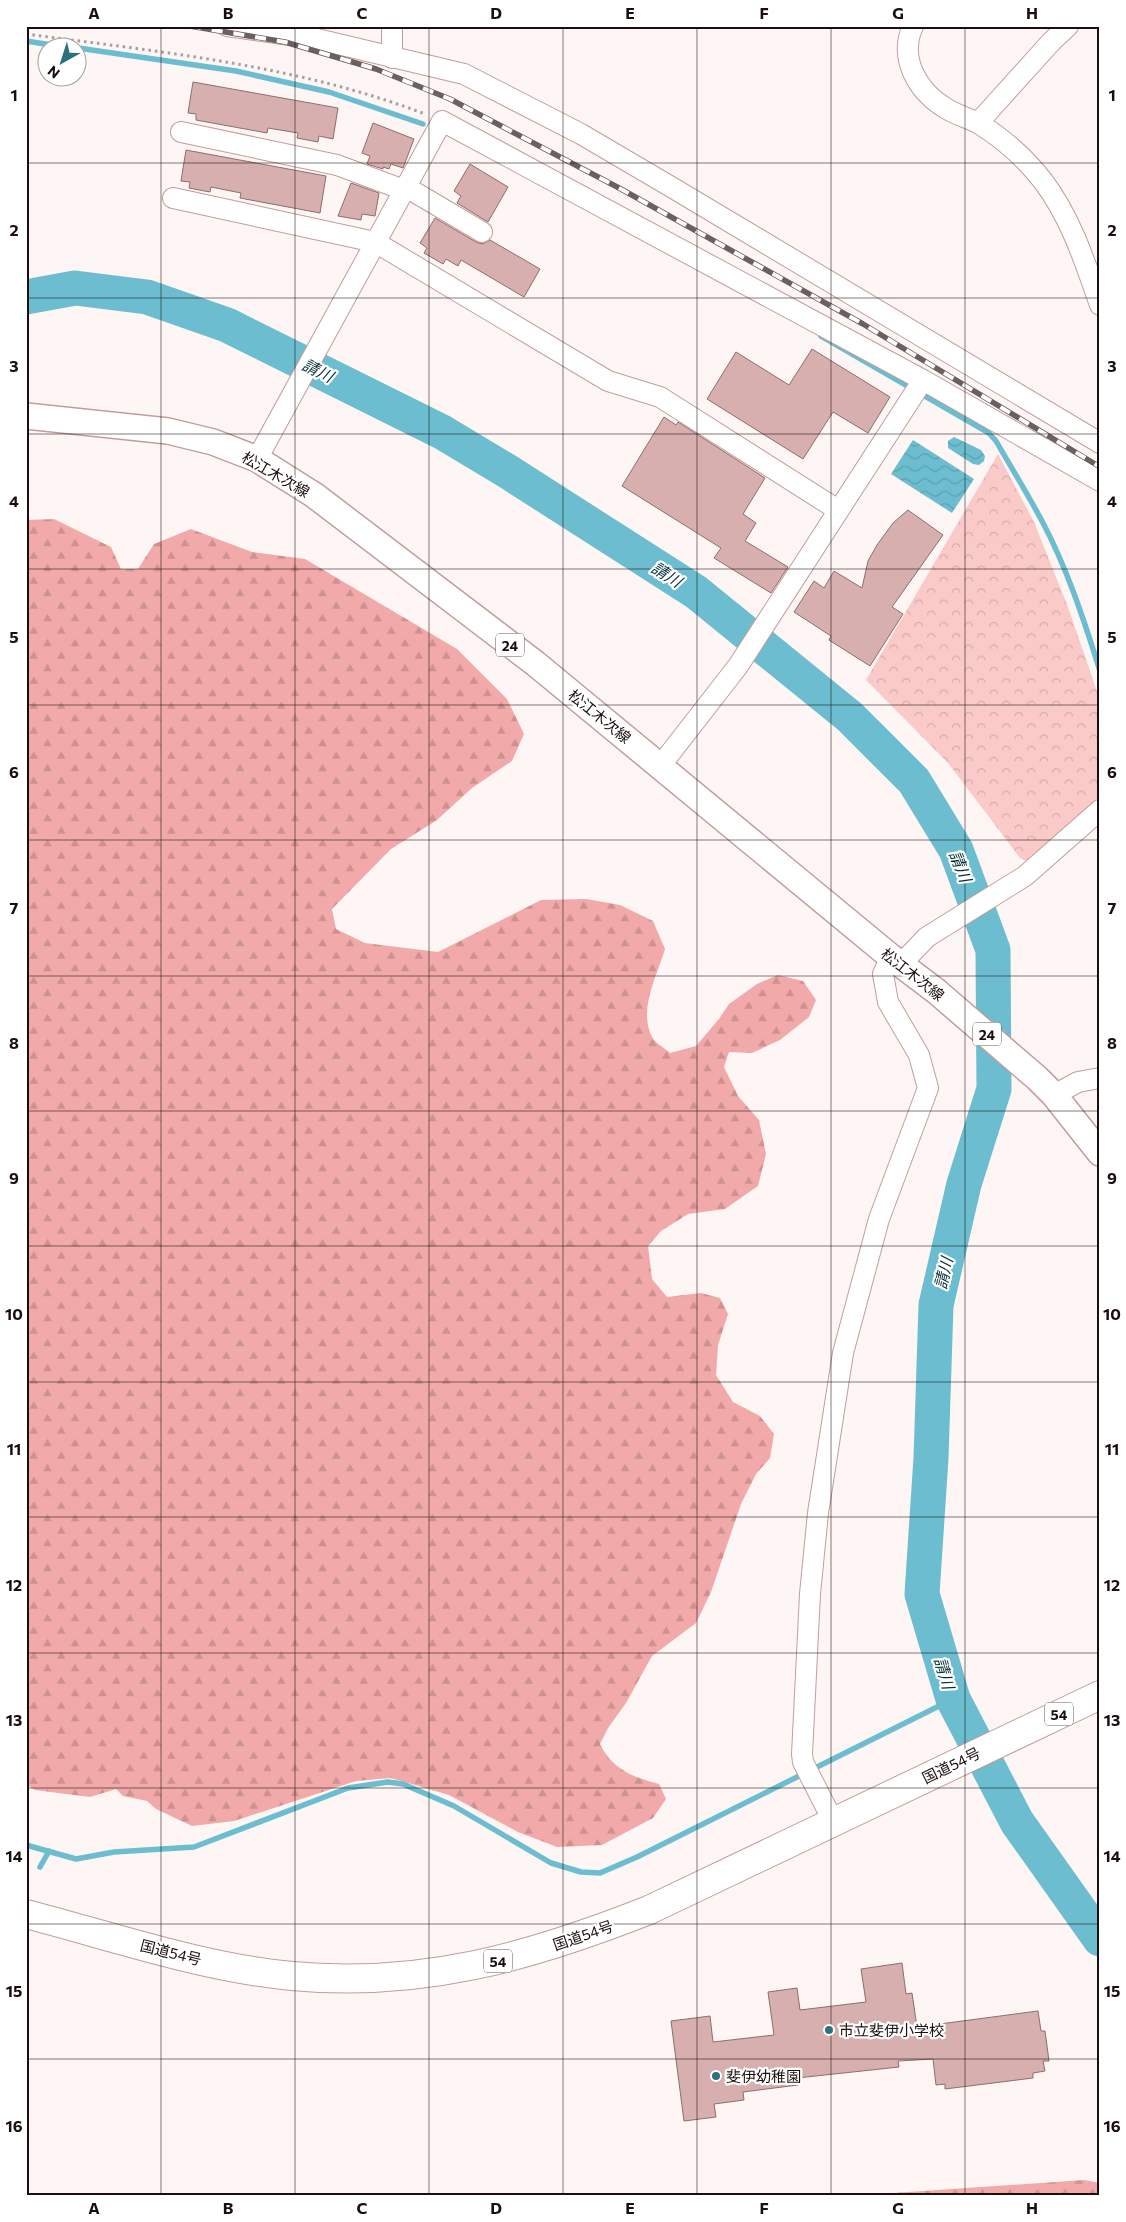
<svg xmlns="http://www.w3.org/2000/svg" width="1126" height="2222" font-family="Commissioner,'Noto Sans JP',sans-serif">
	<defs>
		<pattern id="forest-firs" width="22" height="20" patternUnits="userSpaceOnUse" patternTransform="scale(1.25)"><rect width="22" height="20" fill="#f1aaa9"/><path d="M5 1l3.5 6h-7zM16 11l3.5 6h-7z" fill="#ce9190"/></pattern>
		<pattern id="park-crowns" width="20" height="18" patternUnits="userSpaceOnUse" patternTransform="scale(1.25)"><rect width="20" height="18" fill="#facac9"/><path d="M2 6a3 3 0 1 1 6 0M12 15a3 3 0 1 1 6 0" fill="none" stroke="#d6acab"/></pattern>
		<pattern id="water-waves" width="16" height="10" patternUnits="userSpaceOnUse" patternTransform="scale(1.25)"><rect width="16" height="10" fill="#6bbdcf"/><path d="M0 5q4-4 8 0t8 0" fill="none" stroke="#5ca1b1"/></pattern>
	</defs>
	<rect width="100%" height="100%" fill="#fef5f5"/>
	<path fill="url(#forest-firs)" d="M54,519L111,547L121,569H138L154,544L191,529L252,552L305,559L457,649L507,699L524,734L512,761L472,788L437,820L391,849L332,909L336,929L365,943L438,952L541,900L586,899L620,905L653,921L665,949C657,976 638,1009 652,1037C655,1043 665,1048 670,1053L696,1046L719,1019L729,1004L757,984L778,975L803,981L816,1000L809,1017L780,1040L752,1053L729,1052L724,1067L738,1096L759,1120L766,1154L758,1186L725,1209L688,1214L661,1231L648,1246L652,1279L667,1297L701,1293L720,1298L728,1314L718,1345L716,1375L733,1402L760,1416L774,1434L770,1458L756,1474L741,1504L711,1592L696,1623L652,1656L626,1703L608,1728L600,1744C613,1770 633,1777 659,1784L666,1799L653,1818L602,1845L557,1847L518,1832L449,1795L391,1778L356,1781L234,1821L192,1826L156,1809L147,1801L123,1796L116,1789L90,1797L35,1790L26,1784V520Z
		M1084,2180L1100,2183V2196H849Z"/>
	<path fill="url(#park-crowns)" d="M998,454L1034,522L1068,607L1100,700V798L1026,861L1020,858L948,763L866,680Z"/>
	<path fill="url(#water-waves)" d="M954,437L981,450L985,456L984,461L979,465L973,464L948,448V441Z
		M913,440L974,479L952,513L891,474Z"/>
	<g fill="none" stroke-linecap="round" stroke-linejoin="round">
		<path stroke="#6bbdcf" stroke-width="5.5" d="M26,41L71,48
			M78,48L236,71L329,92L423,124
			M821,336L989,433L996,441C1011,467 1027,493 1042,521C1067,568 1084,620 1100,671
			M26,1845L76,1859L114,1852L194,1847L348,1788L388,1782L403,1784L454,1806L551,1863L581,1872L600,1873L637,1857L953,1699
			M40,1867L49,1851"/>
		<path stroke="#6bbdcf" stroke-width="35" d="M26,297L75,288L147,297L227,325L442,432L507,471L696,592L850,717L914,781L956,850L993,950L994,1089L964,1184L936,1305L931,1458L922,1594L953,1699L1017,1822L1100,1939"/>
	</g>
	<path fill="#d6afae" stroke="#906c6c" d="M193,82L338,108L333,139L319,136L318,142L297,138L298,133L268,128L267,133L196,120V114L188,113Z
		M373,123L414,139L403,168L391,164L389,169L383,167V169L367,164L370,156L362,153Z
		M186,150L326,176L320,213L240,198L241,193L211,187L210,192L189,188L190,182L181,181Z
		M470,164L508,187L488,222L457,203L461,196L454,191Z
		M351,183L379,193L375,216L362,214L361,220L338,216Z
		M435,218L476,242L482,244L490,240L540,269L524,297L461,260L458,266L446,259L443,264L424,253L427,248L420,243Z
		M812,349L890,397L868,433L833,412L803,459L707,399L736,352L789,385Z
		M664,417L676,425L678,422L765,478L743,514L756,523L745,541L788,567L771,593L714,558L721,548L622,486Z
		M908,510L943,535L892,607L903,614L870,666L829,640L831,636L794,612L814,581L824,588L834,571L862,588L868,561L877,545L893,523Z
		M902,1963L906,1994L912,1993L917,2027L1038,2011L1041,2031H1045L1049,2061H1043L1045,2071L1033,2073V2078L945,2089V2084L936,2085L933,2059L898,2061L899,2067L797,2078L798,2085L743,2092L744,2100L714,2104L716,2117L684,2121L671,2021L710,2016L713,2042L774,2035L768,1992L797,1988L800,2010L866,2002L861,1969Z"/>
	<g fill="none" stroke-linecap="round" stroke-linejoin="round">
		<defs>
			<path id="minor" d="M227,26L317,39L464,74L581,134L673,188L1100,443
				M392,26V58
				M913,26C898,59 918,92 947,109C957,115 968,118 978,123C1002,138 1026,159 1043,181C1071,218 1085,262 1100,305
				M978,123L1051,42L1068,26
				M181,132L337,165L404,190
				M406,187L482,232
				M173,198L375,242L608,381L660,397L838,510
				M257,459L442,121L923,380L1100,481
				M661,765L738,666L923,380
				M900,965L927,937L1025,876L1100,810
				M1054,1095L1078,1082L1100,1078
				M834,1823L803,1762L802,1754L810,1594L818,1513L843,1353L879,1219L928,1088L919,1055L888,1002L883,974L891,957"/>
			<path id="major" d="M26,416L168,431L213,442L257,459L314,495L536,664L891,957L936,991L1037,1078L1054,1095L1100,1153"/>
			<path id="highway" d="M26,1914C111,1936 204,1968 292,1976C421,1988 530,1957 649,1910L1100,1695"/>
		</defs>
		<use href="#minor" stroke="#c39d9c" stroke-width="22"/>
		<use href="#major" stroke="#c39d9c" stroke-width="28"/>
		<use href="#highway" stroke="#c39d9c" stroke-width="30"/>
		<path stroke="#a99e9e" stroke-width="3" stroke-dasharray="2.5 4" stroke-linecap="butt" d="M26,34C161,52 297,65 425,114"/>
		<use href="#minor" stroke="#fff" stroke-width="20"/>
		<use href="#major" stroke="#fff" stroke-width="25"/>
		<use href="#highway" stroke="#fff" stroke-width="28"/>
		<defs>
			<path id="rail" d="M190,26L285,42L376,69L450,99L621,189L863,324L1100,467"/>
		</defs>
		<use href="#rail" stroke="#6b6060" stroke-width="5.5"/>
		<use href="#rail" stroke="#fff" stroke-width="4" stroke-dasharray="11" stroke-linecap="butt"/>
	</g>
	<path fill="none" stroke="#1b0e0e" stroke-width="1" stroke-opacity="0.55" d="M161,26V2196M295,26V2196M429,26V2196M563,26V2196M697,26V2196M831,26V2196M965,26V2196M26,163H1100M26,298H1100M26,434H1100M26,569H1100M26,705H1100M26,840H1100M26,976H1100M26,1111H1100M26,1246H1100M26,1382H1100M26,1517H1100M26,1653H1100M26,1788H1100M26,1924H1100M26,2059H1100"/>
	<g fill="#2b717f" stroke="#fff" stroke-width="2">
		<circle cx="829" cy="2030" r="5"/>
		<circle cx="716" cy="2076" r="5"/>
	</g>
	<g text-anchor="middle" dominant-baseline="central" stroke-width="4.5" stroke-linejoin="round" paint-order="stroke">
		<g fill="#fff" stroke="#5f5656" stroke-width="1">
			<rect x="496" y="633.5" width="28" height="23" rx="4"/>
			<rect x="973" y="1022.5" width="28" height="23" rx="4"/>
			<rect x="1045" y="1702.5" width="28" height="23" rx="4"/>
			<rect x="484" y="1949.5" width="28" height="23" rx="4"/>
		</g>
		<g font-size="14" font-weight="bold" fill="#1b0e0e">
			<text x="510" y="645">24</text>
			<text x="987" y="1034">24</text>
			<text x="1059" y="1714">54</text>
			<text x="498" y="1961">54</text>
		</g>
		<g font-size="15" fill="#1b0e0e" stroke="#fff">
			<text transform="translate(276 474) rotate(30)">松江木次線</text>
			<text transform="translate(600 716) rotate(39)">松江木次線</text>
			<text transform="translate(913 974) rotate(38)">松江木次線</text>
			<text transform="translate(951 1765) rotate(-26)">国道54号</text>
			<text transform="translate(583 1935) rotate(-19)">国道54号</text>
			<text transform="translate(171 1952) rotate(14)">国道54号</text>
		</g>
		<g font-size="15" fill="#1b0e0e" stroke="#fff" text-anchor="start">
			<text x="839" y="2030">市立斐伊小学校</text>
			<text x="726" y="2076">斐伊幼稚園</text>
		</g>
		<g font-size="16" font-style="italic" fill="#052f36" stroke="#fff">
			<text transform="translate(318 370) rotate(26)">請川</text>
			<text transform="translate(667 574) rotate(32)">請川</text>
			<text transform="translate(961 866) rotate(68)">請川</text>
			<text transform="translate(943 1273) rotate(-77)">請川</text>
			<text transform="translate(945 1673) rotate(73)">請川</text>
		</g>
	</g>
	<rect width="1126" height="2222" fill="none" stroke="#ffffff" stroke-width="55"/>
	<g transform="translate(62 62) rotate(219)"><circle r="24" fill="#ffffff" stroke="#a49f9f"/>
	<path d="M0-4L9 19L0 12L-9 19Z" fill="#2b717f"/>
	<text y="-8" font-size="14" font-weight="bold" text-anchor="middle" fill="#1b0e0e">N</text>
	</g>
	<rect x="28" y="28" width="1070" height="2166" fill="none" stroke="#1b0e0e" stroke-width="2"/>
	<g font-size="16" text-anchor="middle" font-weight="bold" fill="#1b0e0e">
		<text x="94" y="19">A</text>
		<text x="228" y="19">B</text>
		<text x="362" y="19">C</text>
		<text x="496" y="19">D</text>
		<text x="630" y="19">E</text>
		<text x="764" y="19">F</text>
		<text x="898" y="19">G</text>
		<text x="1032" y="19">H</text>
		<text x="14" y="101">1</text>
		<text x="1112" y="101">1</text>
		<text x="14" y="236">2</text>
		<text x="1112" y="236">2</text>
		<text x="14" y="372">3</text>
		<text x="1112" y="372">3</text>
		<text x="14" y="507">4</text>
		<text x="1112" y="507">4</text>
		<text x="14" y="643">5</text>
		<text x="1112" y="643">5</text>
		<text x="14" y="778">6</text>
		<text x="1112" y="778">6</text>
		<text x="14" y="914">7</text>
		<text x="1112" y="914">7</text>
		<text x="14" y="1049">8</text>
		<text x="1112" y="1049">8</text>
		<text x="14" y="1184">9</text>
		<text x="1112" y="1184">9</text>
		<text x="14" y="1320">10</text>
		<text x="1112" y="1320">10</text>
		<text x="14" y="1455">11</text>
		<text x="1112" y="1455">11</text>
		<text x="14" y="1591">12</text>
		<text x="1112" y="1591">12</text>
		<text x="14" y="1726">13</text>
		<text x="1112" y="1726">13</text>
		<text x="14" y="1862">14</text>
		<text x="1112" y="1862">14</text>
		<text x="14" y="1997">15</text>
		<text x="1112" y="1997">15</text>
		<text x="14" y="2132">16</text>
		<text x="1112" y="2132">16</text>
		<text x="94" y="2214">A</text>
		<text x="228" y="2214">B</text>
		<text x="362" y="2214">C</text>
		<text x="496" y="2214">D</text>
		<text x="630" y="2214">E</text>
		<text x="764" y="2214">F</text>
		<text x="898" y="2214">G</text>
		<text x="1032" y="2214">H</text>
	</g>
</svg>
